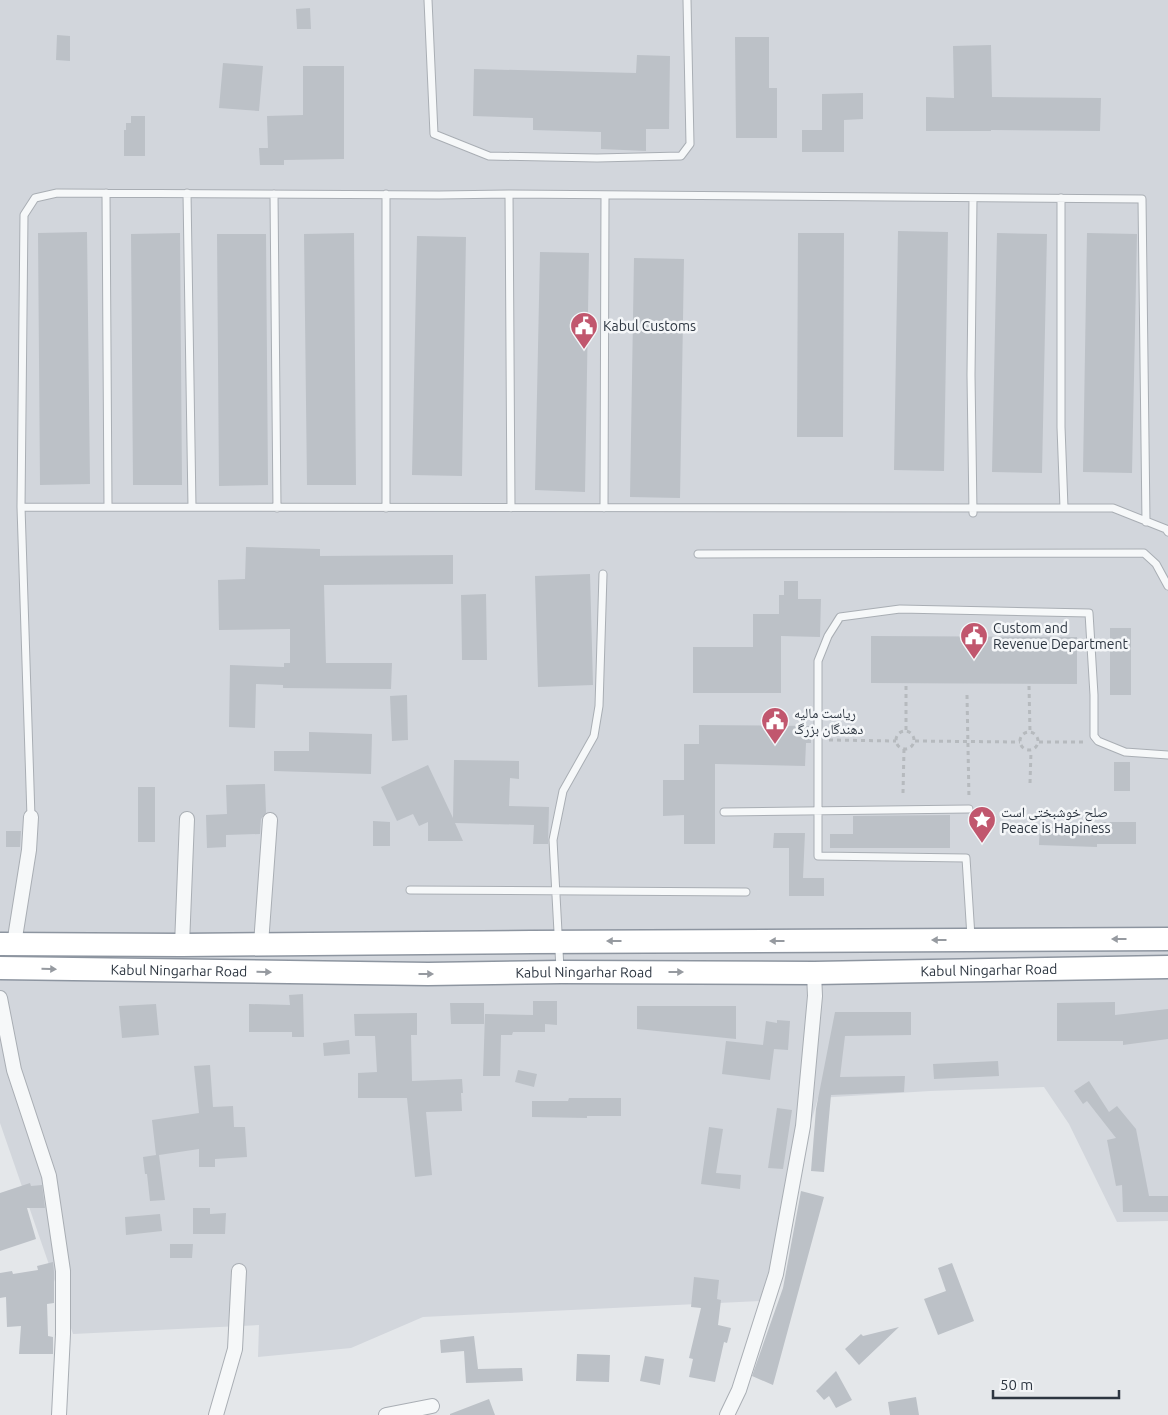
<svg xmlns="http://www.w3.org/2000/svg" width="1168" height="1415" font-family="Ubuntu,'Noto Naskh Arabic',sans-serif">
	<rect width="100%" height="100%" fill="#e4e7ea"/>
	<path fill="#d2d6dc" d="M0,0H1168V1221L1117,1222L1069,1124L1044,1087L930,1091L818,1098L760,1301L423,1317L351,1348L258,1357L259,1325L73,1334L0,1123Z"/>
	<path fill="#bcc1c7" d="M310,8L311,29H297L296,9Z
		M57,35L70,36V61L56,60Z
		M735,37H769V88H777V138H736Z
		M991,45L992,97L1101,98L1100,131L991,130V131H926V97L954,98L953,46Z
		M637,55L670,56L669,129H646V151L601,149V132L533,130V118L473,116L474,69L636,73Z
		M223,63L263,66L259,111L219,108Z
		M303,66H344V159L284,160V165H260L259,148H268L267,116L303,115Z
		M863,93V119L844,120V152H802V130H822V94Z
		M131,116H145V156H124V130H126V123H131Z
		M898,231L948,232L944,471L894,470Z
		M87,232L90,484L40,485L38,233Z
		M180,233L182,485H133L131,234Z
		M354,233L356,485H307L304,234Z
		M798,233H844L843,437H797Z
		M997,233L1047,234L1042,473L992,472Z
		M1087,233L1137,234L1132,473L1083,472Z
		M217,234H266L268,485L219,486Z
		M417,236L466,237L462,476L412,475Z
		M540,252L589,253L585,492L535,490Z
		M634,258L684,259L680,498L630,497Z
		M246,547L320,549V556L453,555V584L324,585L326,663H392L391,689L283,688V685L256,684L255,728L229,727L230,665L284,667V663H290V629L219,630L218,580L245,579Z
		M590,574L593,685L538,687L535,576Z
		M784,581H798V599H821L820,637L781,636V693H693V647H753V614H779V595H784Z
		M486,594L487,660H462L461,595Z
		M1110,628H1131V695H1110Z
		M871,636L1077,637V684L871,683Z
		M407,695L408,740L392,741L390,696Z
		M699,725L811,726V743H806L805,766L715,764V844H684V815L663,816V780H684V744H699Z
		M309,732L372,734L371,774L274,771V751H309Z
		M454,760L519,761V779L510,778L509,806L549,807L548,844H533L534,825L455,823L463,841H428V822L419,826L413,814L397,821L381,787L428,765L453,818Z
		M1114,762H1130V791H1114Z
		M265,784L266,813L261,819L260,834L226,835V847L207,848L206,815L227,814L226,785Z
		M138,787H155V842H138Z
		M950,815V848H830V834H853V816Z
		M373,821L390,822V846H373Z
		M1102,822H1136V844H1097V847L1039,845L1040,823L1102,825Z
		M6,831H21L20,847H6Z
		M774,833H805L803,878H824V896H789V848H773Z
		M303,994L304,1037H292V1032H249V1004L290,1005L289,995Z
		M533,1001H557V1025L545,1024V1032H513L512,1035H501L500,1076H483L485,1014L533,1015Z
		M1115,1002V1015L1168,1009V1039L1123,1045V1041H1057V1003Z
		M450,1003H484V1024H451Z
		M156,1004L159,1035L122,1038L119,1006Z
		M637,1006H736V1039L637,1029Z
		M835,1012H911V1035L845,1036L840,1077L905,1076L904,1092L831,1095L824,1172L811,1171L816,1109Z
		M417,1013V1035H411L412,1081L462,1079L463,1093H461L462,1111L426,1112L432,1175L415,1177L407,1098H358V1073L377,1072L375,1036H355L354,1014Z
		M777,1020L790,1021L788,1050L774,1049L770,1080L722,1074L726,1041L763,1045L766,1021L777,1023Z
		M349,1040L350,1054L324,1056L323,1043Z
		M998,1061L999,1076L934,1079L933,1064Z
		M210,1065L213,1107L233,1106L234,1127H245L247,1157L215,1159V1167H199V1149L159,1155L165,1200L150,1201L147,1174H145L143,1157L156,1155L152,1120L199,1113L194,1066Z
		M518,1070L537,1074L534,1087L515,1082Z
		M1089,1081L1109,1112L1117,1106L1136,1129L1149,1196H1168V1212H1123L1122,1185L1116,1186L1107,1140L1116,1138L1087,1101L1083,1104L1074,1091Z
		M569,1098H621V1116H587V1118L532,1117V1101H568Z
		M777,1108L792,1110L783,1169L768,1168Z
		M709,1127L723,1129L716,1173L741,1175L740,1189L701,1184Z
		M30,1183L31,1186L42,1185L45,1208H27L36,1239L0,1251V1193Z
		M801,1191L824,1197L773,1385L752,1376L783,1288Z
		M193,1208H210V1214L226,1213L225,1234H193Z
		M160,1214L162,1231L126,1235L125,1217Z
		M170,1244H193L192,1258H170Z
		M53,1262L54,1272V1303L47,1304L48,1336L53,1337V1354H19L21,1326L7,1327L6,1297L0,1298V1273L12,1271L13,1274L38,1270L37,1266Z
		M952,1263L974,1321L938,1335L924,1299L946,1291L938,1268Z
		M694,1277L719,1280L717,1299L721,1300L718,1325L731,1328L727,1343L724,1342L715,1382L689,1377L693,1359L689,1358L701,1308L691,1307Z
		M899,1327L859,1365L845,1349L861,1334L863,1336Z
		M474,1336L478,1369L522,1368L523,1381L466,1383L464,1351L441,1353L440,1340Z
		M577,1354L610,1355L609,1382L576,1381Z
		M645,1356L664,1359L660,1385L640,1381Z
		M836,1371L852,1400L836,1408L829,1396L824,1400L816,1391Z
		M916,1397L919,1415H890L888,1402Z
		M489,1399L495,1415H450V1414Z"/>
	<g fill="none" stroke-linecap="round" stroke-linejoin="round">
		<defs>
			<path id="service" d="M428,0L434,134L489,156L597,158L681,156L690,144L687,0
				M106,193L108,507
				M187,193L192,507
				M274,194L277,508
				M509,194L511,508
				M973,198L971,375L973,513
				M1061,198V427L1064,508
				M21,507L1113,508L1166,529L1168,532
				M386,508V194
				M604,508L605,196
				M698,554L1144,553L1156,564L1168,586
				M724,812L969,809
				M31,817L21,507L24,215L35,198L57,193L439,195L509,194L1142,199L1146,522
				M410,890L746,892
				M971,937L966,858L818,856V661L828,636L840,617L900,609L1089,613L1094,695V736L1098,741L1125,752L1168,755
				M560,969L553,840L563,791L594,736L599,706L603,574"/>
			<path id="minor" d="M14,944L29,850L31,817
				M261,944L270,820
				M182,945L187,819
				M0,998L14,1070L49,1176L63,1271V1334L59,1415
				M216,1415L235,1349L239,1271
				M386,1415L432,1406
				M727,1415L739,1390L776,1274L803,1126L815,996L814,973"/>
			<g id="trunk">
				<path d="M0,944L182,945L531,942L1168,939"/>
				<path id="s1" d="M0,968L428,974L561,972L814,973L1168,967"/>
			</g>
		</defs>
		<use href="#service" stroke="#a9aeb4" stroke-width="9"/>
		<use href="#minor" stroke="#a9aeb4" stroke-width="16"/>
		<use href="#trunk" stroke="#8d95a0" stroke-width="25"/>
		<path stroke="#b6babe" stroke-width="3" stroke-dasharray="4 4" stroke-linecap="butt" d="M906,686V731
			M1029,686L1030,732
			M967,695L969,799
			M896 740a9 9 0 1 1 18 0a9 9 0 1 1-18 0Z
			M1020 741a9 9 0 1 1 18 0a9 9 0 1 1-18 0Z
			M829,740L896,741
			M915,741L1020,742
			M1039,742H1086
			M1030,783L1031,751
			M903,793L904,749"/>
		<use href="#service" stroke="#f6f8f9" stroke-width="7"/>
		<use href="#minor" stroke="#f6f8f9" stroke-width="14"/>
		<use href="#trunk" stroke="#fff" stroke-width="22"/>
	</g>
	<defs><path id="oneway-solid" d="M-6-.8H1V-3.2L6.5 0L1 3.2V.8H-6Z" transform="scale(1.25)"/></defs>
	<g fill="#969aa0">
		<use href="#oneway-solid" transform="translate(1119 939) rotate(180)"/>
		<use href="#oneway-solid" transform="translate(939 940) rotate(180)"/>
		<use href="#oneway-solid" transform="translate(614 941) rotate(180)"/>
		<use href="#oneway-solid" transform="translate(777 941) rotate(180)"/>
		<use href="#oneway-solid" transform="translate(49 969) rotate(1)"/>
		<use href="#oneway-solid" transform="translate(264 972) rotate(1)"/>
		<use href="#oneway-solid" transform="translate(676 972)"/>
		<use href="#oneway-solid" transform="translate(426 974)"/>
	</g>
	<defs>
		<symbol id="civic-pin" viewBox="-11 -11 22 30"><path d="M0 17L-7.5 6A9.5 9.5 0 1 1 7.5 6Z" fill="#c1576e" stroke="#f4f6f8"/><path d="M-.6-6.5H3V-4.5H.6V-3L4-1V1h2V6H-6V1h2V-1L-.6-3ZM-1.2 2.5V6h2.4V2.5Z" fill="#fff"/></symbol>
		<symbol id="sight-pin" viewBox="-11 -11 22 30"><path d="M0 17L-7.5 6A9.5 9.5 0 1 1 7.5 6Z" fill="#c1576e" stroke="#f4f6f8"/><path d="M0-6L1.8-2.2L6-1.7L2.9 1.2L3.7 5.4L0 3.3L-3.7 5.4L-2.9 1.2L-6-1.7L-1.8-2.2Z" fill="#fff"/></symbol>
	</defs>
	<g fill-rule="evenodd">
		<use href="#civic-pin" x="568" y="310" width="32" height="43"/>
		<use href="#civic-pin" x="958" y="620" width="32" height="43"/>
		<use href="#civic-pin" x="759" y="705" width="32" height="43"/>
		<use href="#sight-pin" x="966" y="804" width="32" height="43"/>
	</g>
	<g text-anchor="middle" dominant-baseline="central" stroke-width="5" stroke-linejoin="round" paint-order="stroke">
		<g font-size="14" fill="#2d3641" stroke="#f4f6f8" text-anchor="start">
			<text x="603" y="326">Kabul Customs</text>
			<text x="993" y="628">Custom and<tspan x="993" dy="16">Revenue Department</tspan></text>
			<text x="794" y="713">ریاست مالیه<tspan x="794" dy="16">دهندگان بزرگ</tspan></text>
			<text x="1001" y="812">صلح خوشبختی است<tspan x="1001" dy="16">Peace is Hapiness</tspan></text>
		</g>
		<g font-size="14" fill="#2d3641" stroke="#f4f6f8">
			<text stroke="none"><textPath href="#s1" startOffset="989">Kabul Ningarhar Road</textPath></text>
			<text stroke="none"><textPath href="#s1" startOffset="179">Kabul Ningarhar Road</textPath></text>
			<text stroke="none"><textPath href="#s1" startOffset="584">Kabul Ningarhar Road</textPath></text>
		</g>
	</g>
	<path d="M993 1390v8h126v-8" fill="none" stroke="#2d3641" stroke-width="2.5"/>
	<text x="1000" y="1390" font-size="15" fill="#2d3641" stroke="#f4f6f8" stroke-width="4" paint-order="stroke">50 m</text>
</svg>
